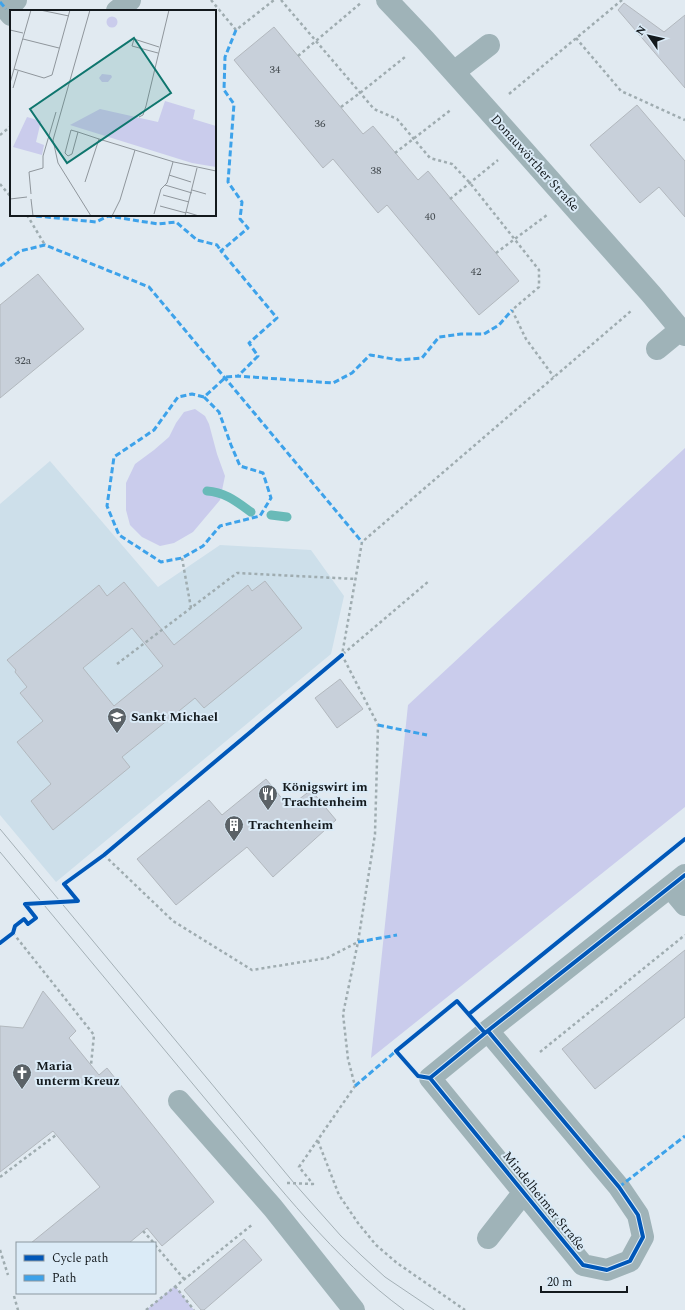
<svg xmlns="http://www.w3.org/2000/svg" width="685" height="1310" font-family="Spectral,serif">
	<rect width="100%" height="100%" fill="#e1eaf1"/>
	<path fill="#cddfea" d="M50,461L158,587L220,545L311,550L344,596L331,654L56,882L0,815V504Z"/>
	<path fill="#caccec" d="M195,409L205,416L209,424L217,454L225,476L220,500L193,532L174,543L160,546L142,537L130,525L126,510V483L135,464L154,450L169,437L176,423L184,412Z
		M685,448V807L371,1058L408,705Z
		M175,1286L194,1310H146Z"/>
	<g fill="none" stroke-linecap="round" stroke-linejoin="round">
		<path stroke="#69bab8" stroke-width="9" d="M207,491C225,492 237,502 251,512
			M271,515L287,517"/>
	</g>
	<path fill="#c8d0da" stroke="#b2b8be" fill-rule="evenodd" d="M624,3L664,32L685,15V88L618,10Z
		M274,27L363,134L373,126L418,180L428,171L519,281L479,315L387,205L378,213L333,159L323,168L234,60Z
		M637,105L685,161V217L659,187L640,203L590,145Z
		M38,274L84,329L0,398V305Z
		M265,581L302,628L204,708L195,698L122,757L130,767L53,830L31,801L51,784L17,742L43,721L20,693L27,687L15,672L16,670L7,660L99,585L107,596L124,582L174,645L248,585L252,591ZM132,628L163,666L114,706L83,668Z
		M340,679L363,709L337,728L315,698Z
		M266,779L289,807L311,790L336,820L273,877L247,847L176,905L137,859L209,800L222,815Z
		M685,950V1017L595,1089L562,1049Z
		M43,991L76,1031L69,1038L99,1075L107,1068L214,1202L162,1246L147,1228L129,1243H31L100,1187L53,1131L0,1172V1026L23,1028Z
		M244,1239L262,1260L204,1310H201L184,1290Z"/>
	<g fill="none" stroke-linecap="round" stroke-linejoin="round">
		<path stroke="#9facb0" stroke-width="2.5" stroke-dasharray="3 3" stroke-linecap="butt" d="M211,0L236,30L274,0
			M281,0L374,109L397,119L430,158L452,164L470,183L539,270V287L512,310L526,339L554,377
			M576,38L621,91L685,120
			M298,56L362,2
			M509,94L622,0
			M341,107L360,93L405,57
			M0,135L11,126
			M395,153L452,109
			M0,184L11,197
			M450,199L498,160
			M27,215L45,245
			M496,253L547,215
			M182,558L191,608
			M343,654L429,581
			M117,664L237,573L356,579
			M104,855L173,921L252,970L327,958L358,942
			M13,933L94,1035L91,1065
			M540,1052L685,935
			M318,1141L339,1195L358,1223L376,1245L397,1263L465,1310
			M0,1177L56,1135
			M287,1183L313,1184L299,1167L355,1086L348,1059L343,1014L358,942L375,834L378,725L342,655L362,542L631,311
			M143,1231L154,1243
			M155,1245L184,1279
			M0,1250L8,1275
			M175,1286L194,1310
			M14,1296L18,1310
			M146,1310L253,1224"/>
		<path stroke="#9fb3b8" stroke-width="22" d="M387,0L425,40L518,144L651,294L685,335
			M117,11L130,0
			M11,15L6,9L16,0
			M454,72L489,45
			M657,349L680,330
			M670,887L685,905
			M488,1031L619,1187L638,1215L643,1237L630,1261L607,1270L583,1265L430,1078L485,1033L685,875
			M179,1101L273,1208L354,1310
			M488,1238L524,1192"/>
		<path stroke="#a4b0b6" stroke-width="1" d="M0,829L294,1183L341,1236L362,1256L385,1277L434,1310
			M0,852C74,941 148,1030 222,1119C279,1186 333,1258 404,1310"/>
		<path stroke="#3da2ea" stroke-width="3" stroke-dasharray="6 3" stroke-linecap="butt" d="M0,2L6,9
			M236,30L225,57L224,90L234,104L228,182L242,202L240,219L248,228L221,251L277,318L249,343L258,356L238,376
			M27,215L96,222L108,216L158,224L176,222L197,240L217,245L221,251
			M0,266L20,251L45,245L149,287L362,542
			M204,397L219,412L231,445L240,466L263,473L271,498L260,516L220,526L203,546L182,558L161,562L119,535L107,506L114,457L154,430L178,397L192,394L204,397L226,377L238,376L333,383L352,373L370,355L399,360L422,358L439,337L461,334H484L499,325L512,310
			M378,725L427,735
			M358,942L397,935
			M355,1086L396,1051
			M619,1187L685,1136"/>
		<defs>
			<path id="cycleway" d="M0,943L13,933L15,926L24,919L28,924L36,918L25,904L78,901L64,884L104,855L342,655
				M469,1014L685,839
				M488,1031L619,1187L638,1215L643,1237L630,1261L607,1270L583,1265L430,1078L485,1033L685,875
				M430,1078L418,1076L396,1051L457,1001L485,1033"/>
		</defs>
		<use href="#cycleway" stroke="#dbebf7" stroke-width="6"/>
		<use href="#cycleway" stroke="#0057b8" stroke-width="4"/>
	</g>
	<defs>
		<symbol id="school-pin" viewBox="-11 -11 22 30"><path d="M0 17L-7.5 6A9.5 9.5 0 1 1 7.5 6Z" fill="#5b6267" stroke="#dbebf7"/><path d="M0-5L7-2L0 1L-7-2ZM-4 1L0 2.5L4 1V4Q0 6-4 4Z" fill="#fff"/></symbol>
		<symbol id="restaurant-pin" viewBox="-11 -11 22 30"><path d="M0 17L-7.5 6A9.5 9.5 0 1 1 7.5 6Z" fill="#5b6267" stroke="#dbebf7"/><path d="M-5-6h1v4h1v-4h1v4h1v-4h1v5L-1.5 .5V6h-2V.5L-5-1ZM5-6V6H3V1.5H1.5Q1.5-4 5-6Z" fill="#fff"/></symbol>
		<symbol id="building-pin" viewBox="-11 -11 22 30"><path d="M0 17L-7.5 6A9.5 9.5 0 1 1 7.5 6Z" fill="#5b6267" stroke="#dbebf7"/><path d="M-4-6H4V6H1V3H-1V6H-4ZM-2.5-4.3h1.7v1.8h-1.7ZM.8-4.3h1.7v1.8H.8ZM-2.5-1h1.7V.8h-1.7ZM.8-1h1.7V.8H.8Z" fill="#fff"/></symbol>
		<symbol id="church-pin" viewBox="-11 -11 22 30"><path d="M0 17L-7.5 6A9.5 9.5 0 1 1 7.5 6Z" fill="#5b6267" stroke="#dbebf7"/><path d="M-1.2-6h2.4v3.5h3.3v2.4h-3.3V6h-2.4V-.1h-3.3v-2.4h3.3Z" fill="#fff"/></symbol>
	</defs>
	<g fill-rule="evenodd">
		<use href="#school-pin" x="106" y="706" width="22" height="30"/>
		<use href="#restaurant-pin" x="257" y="783" width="22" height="30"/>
		<use href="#building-pin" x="223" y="814" width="22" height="30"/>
		<use href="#church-pin" x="11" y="1062" width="22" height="30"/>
	</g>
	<g text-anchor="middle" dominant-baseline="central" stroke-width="4" stroke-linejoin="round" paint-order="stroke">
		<g font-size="11" fill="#444b50">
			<text x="275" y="69">34</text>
			<text x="320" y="123">36</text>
			<text x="376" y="170">38</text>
			<text x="430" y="216">40</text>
			<text x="476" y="271">42</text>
			<text x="23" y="360">32a</text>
		</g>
		<g font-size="13" fill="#13191d" stroke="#dbebf7">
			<text transform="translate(535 163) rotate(48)">Donauwörther Straße</text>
			<text transform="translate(544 1201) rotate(51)">Mindelheimer Straße</text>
		</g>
		<g font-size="13" font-weight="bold" fill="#13191d" stroke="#dbebf7" text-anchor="start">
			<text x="131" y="717">Sankt Michael</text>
			<text x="282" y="787">Königswirt im<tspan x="282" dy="15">Trachtenheim</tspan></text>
			<text x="248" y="825">Trachtenheim</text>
			<text x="36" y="1066">Maria<tspan x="36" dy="15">unterm Kreuz</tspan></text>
		</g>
	</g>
	<g transform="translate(10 10)">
		<rect width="206" height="206" fill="#e1eaf1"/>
		<path d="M96.5 12a5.5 5.5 0 1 1 11 0a5.5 5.5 0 1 1-11 0ZM92,64L101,65L102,67L98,72H92L89,68ZM155,91L185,100L183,109L206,116V157L182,153L60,115L90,99L148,112ZM17,107L31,111L26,132L34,135L32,145L3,137Z" fill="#caccec"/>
		<path fill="none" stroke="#8f969c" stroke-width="1" d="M30,0L59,6M80,0L43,130L48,153L81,206M0,20L13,23M13,29L49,38M148,43L122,36L124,29L149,37M4,59L34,68L42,65L60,0M0,73L21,0M3,78L8,61M129,107L133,105L136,96L159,0M68,122L62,144L58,146L55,143L61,120L68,122L89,129L164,152L206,161M159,165L181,172M75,172L89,129M155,175L182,183M182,180L196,184M21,184L19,162L33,158V146L46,102M153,185L179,192M0,189L17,187M21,189L23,206M150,196L176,203M176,202L189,206M144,204L151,179L157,173L163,152M102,206L110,190L125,140M175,206L187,158"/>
		<path fill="#0f766e" fill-opacity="0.15" stroke="#0f766e" stroke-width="2" d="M124,28L161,83L57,153L20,99Z"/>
		<rect width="206" height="206" fill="none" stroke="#13191d" stroke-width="2"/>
	</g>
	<rect x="16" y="1242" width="140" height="52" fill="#dbebf7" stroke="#8b97a0"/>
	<rect x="24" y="1255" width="20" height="6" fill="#0057b8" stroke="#8b97a0"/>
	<text x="52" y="1262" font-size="12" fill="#13191d">Cycle path</text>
	<rect x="24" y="1275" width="20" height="6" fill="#3da2ea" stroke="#8b97a0"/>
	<text x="52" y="1282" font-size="12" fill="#13191d">Path</text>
	<g transform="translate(649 36) rotate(304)" stroke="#dbebf7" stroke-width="3" paint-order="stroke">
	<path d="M0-3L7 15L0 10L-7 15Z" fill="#13191d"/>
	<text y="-6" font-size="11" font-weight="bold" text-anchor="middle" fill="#13191d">N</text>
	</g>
	<path d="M541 1286v6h86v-6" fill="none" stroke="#13191d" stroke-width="2"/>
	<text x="547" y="1286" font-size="12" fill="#13191d" stroke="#dbebf7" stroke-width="3" paint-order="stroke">20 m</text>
</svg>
